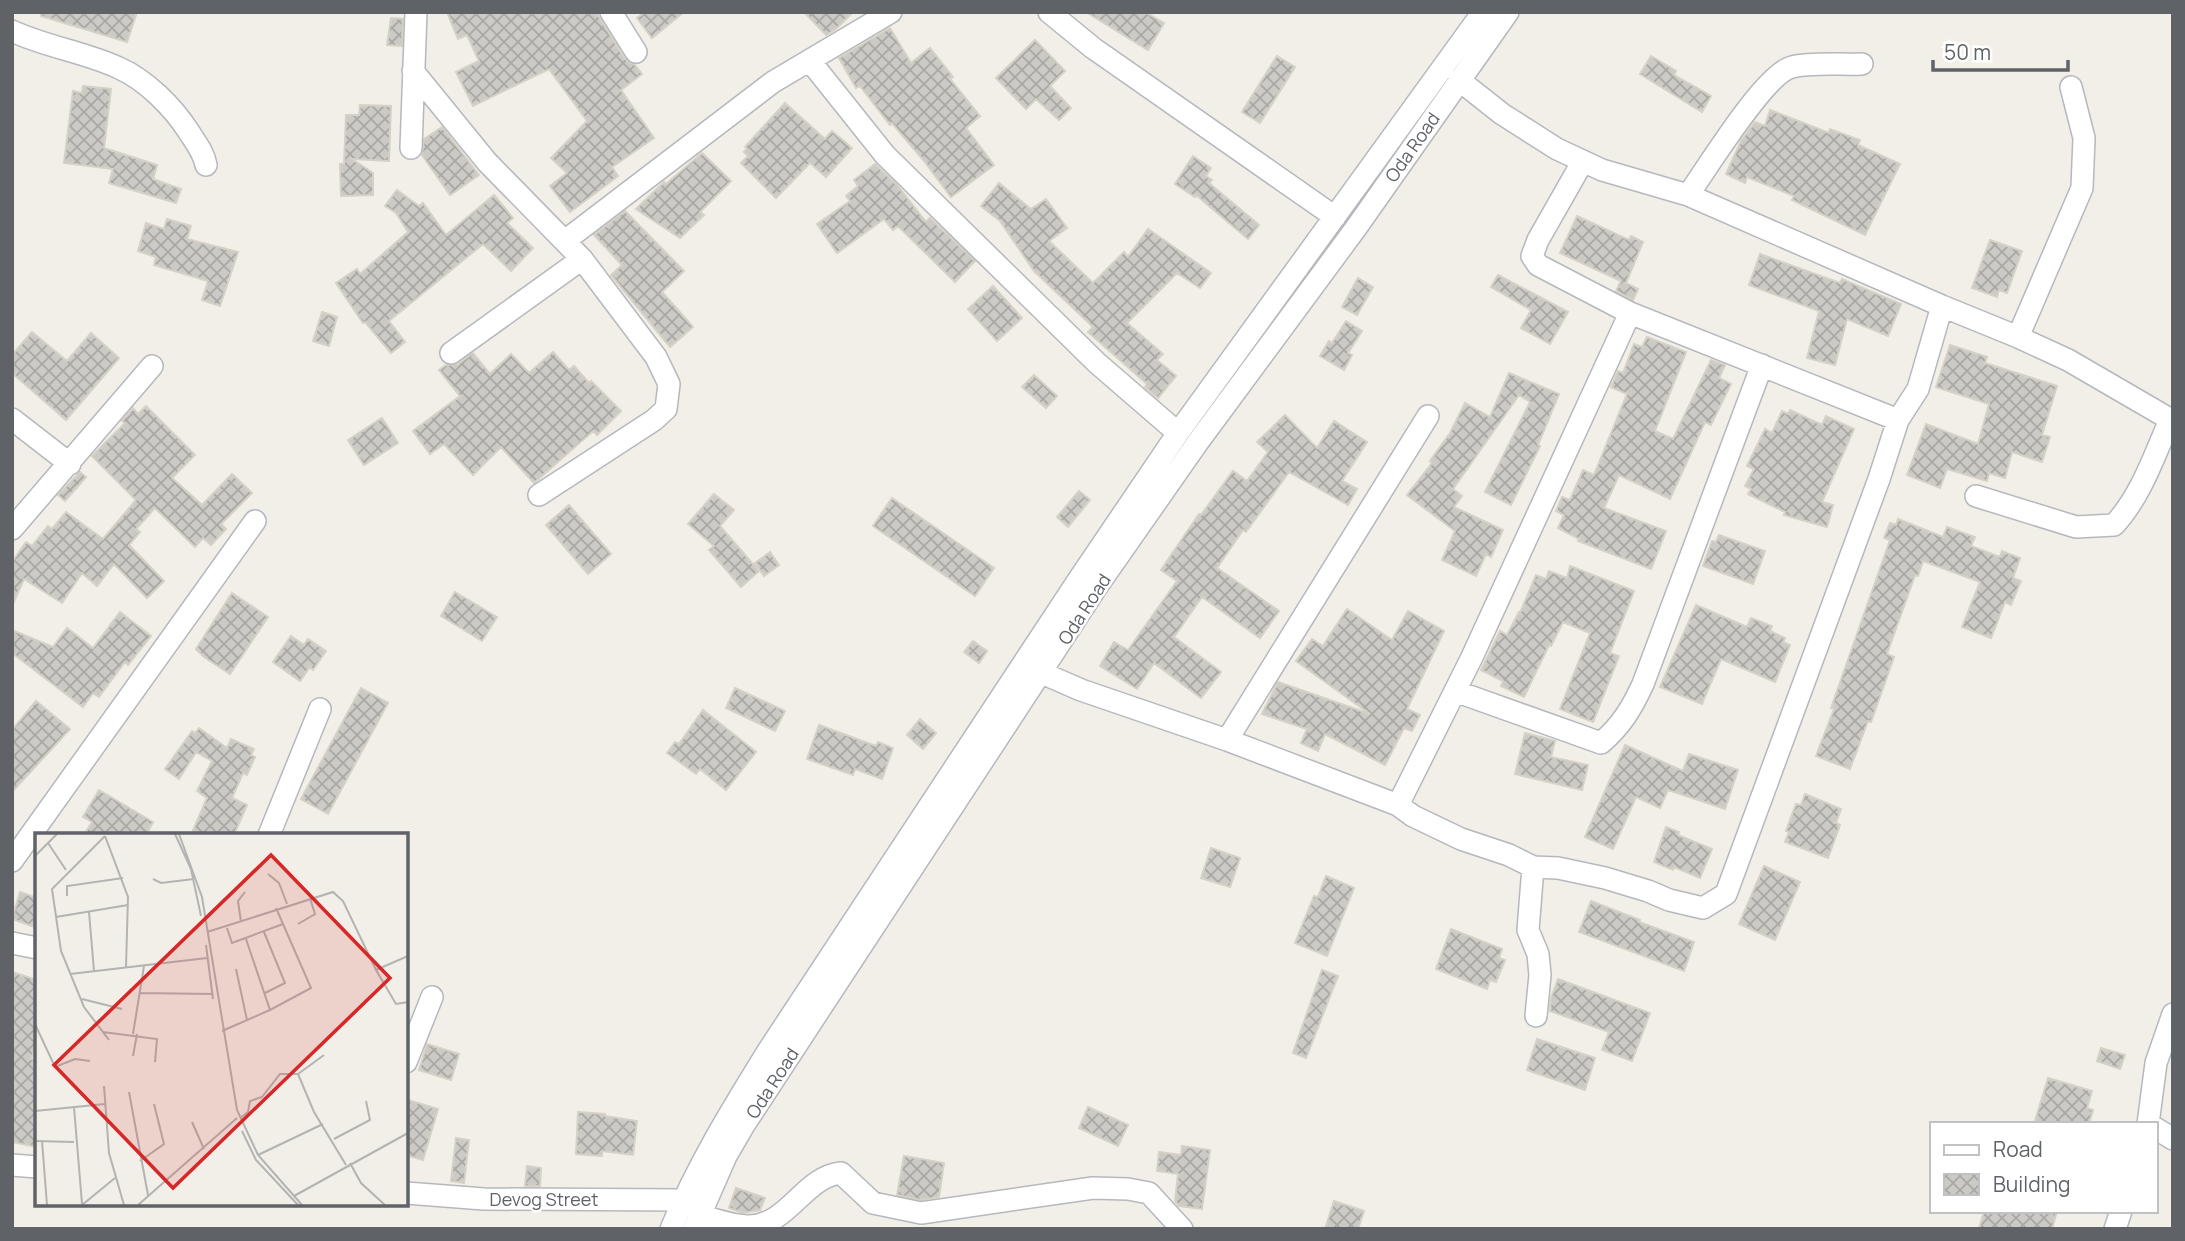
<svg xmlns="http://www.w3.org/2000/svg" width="2185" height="1241" font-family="Manrope,sans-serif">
	<defs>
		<pattern id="building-cross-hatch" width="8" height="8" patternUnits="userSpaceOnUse" patternTransform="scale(1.75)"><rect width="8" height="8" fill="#cccac5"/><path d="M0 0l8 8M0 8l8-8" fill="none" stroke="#a9a8a4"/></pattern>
	</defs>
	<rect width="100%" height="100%" fill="#f1efe8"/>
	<path fill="url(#building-cross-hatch)" stroke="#d6d1c6" stroke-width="2" d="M41,12H137L127,42L41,16Z
		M447,12H596L625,59L635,65L642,74L621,90L654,138L612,167L618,176L570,212L550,186L567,173L551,158L587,121L549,69L473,106L456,72L479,61L467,35L458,39Z
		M645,12H684L652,38L637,18Z
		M804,12H853L836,29L826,35Z
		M1086,12H1145L1164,23L1148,50Z
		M391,18L403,19L402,46L387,45Z
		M890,28L911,63L930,48L953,77L950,79L980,116L966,128L994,165L951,197L924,161L892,123L890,125L860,86L856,88L839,58Z
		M1035,40L1065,71L1050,86L1071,108L1059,120L1036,99L1026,109L996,78Z
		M1277,56L1295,67L1260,123L1242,112Z
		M1651,56L1676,71L1674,75L1711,96L1702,112L1640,74Z
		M83,86L111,89L104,148L157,165L153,179L181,189L176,203L109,183L113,169L64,163L73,91L82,93Z
		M785,103L825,139L832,131L852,148L826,177L810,163L776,198L741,163L748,156L744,152L747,149L745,147Z
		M360,105L391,106L389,161L352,159L373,173V195L341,196L340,164H344L346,115H359Z
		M1770,110L1829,133L1830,129L1860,140L1858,145L1900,164L1865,235L1792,200L1794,196L1747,177L1745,183L1726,174L1741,141L1755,122L1765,126Z
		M442,127L479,175L450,195L422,155L424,139Z
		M702,153L731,181L700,212L704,215L680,238L636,209L664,182L666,184Z
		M1193,156L1211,168L1206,176L1212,180L1209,183L1259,225L1248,239L1196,195L1195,197L1175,184Z
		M875,164L897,185L926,222L930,218L975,261L955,282L898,226L893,230L884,219L837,253L817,224L850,201L846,196L858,186L854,180Z
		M999,183L1031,209L1046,199L1067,228L1049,241L1093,283L1124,252L1128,257L1148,229L1211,273L1200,288L1177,273L1127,323L1163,354L1157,360L1176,376L1158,398L1145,387L1147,384L1088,332L1093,327L1034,271L1000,221L981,206Z
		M397,190L419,206L423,203L446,235L494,195L513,218L507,223L533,248L511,271L483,244L389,321L405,342L391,353L365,322L363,323L336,283L357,269L360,274L408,232L396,213L385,206Z
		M625,211L684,271L662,292L693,327L670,347L611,275L622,265L594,235Z
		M1577,216L1629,240L1631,236L1643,242L1626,283L1638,289L1633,300L1616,291L1621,281L1560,253Z
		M167,219L191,226L187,239L238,252L220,306L202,300L208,281L154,265L156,257L138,251L146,223L164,229Z
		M1990,240L2022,251L2007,293L1999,290L1997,297L1972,288Z
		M1760,254L1840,283L1842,279L1901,304L1888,336L1847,319L1835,365L1807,358L1819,311L1749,285Z
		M1498,275L1568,312L1550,344L1521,328L1531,310L1491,287Z
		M1358,278L1373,287L1357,315L1342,307Z
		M993,286L1022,318L997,341L968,309Z
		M322,312L337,317L329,346L313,341Z
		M1346,321L1362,331L1348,353L1352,355L1344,370L1320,356L1329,341L1332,343Z
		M32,332L67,361L91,333L119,358L66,420L12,373V355Z
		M1647,337L1686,352L1655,431L1673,439L1711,360L1725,365L1719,378L1731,384L1711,425L1705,422L1670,499L1619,475L1604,508L1666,531L1651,569L1578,541L1579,539L1558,528L1564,515L1556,511L1562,497L1570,500L1583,470L1594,475L1627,394L1611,387L1618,371L1623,373L1634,344L1642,347Z
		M1950,345L1987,357L1985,363L2057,386L2042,435L2050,437L2042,462L2012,452L2005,478L1989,473L1987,481L1947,469L1940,488L1907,475L1926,424L1978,444L1989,404L1936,387Z
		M553,352L569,370L574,366L589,383L591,381L621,411L597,435L593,431L534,483L501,447L473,475L444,444L430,454L413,431L460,396L439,370L446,365L458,364L473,353L490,374L511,354L529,373Z
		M1509,373L1559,394L1538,445L1540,446L1511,505L1485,492L1530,402L1519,395L1453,489L1462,496L1454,507L1503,530L1491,557L1486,554L1476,576L1442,560L1455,531L1407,495L1432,463L1430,461L1450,433L1465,403L1490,417Z
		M1034,375L1057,396L1046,408L1022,387Z
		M146,406L195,455L172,478L202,505L232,474L252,493L221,524L226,529L211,545L203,538L195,547L155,508L136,529L140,532L129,545L164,581L147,598L114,564L97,586L82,573L62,603L24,579L12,606V562L26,542L32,546L48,526L52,529L66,512L103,539L136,500L92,456L125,423L122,421L133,408L138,414Z
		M1790,410L1822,425L1826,416L1854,429L1822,502L1833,505L1827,527L1784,515L1785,512L1748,494L1751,489L1745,486L1754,469L1747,466L1765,429L1772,433L1782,411L1788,414Z
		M1285,415L1317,448L1334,421L1367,442L1342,481L1357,489L1348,505L1289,472L1246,532L1243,530L1217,568L1279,611L1260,638L1202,597L1174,637L1221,672L1201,698L1154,663L1137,689L1100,666L1114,642L1128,650L1177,581L1161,570L1199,514L1201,515L1233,471L1247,481L1268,452L1257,442Z
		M382,418L398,443L364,465L348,440Z
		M80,472L86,477L65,501L58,495Z
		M1079,491L1090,500L1068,527L1057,517Z
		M714,494L734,510L720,526L759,571L741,587L709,550L714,546L688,524Z
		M892,498L994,568L975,596L873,526Z
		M569,505L611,554L588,574L546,525Z
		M1898,519L1943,537L1947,527L1975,537L1971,546L2000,557L2002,551L2020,558L2013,578L2021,581L2011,605L2005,602L1991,638L1962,627L1980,582L1923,561L1918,576L1915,575L1887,654L1894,657L1871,722L1868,721L1850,769L1816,756L1834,709L1831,708L1890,540L1884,538L1890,523L1896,525Z
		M1719,535L1765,551L1753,584L1703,566L1712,541L1716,542Z
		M770,552L779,565L764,576L755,563Z
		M1570,566L1634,591L1610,653L1619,656L1593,722L1560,709L1590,633L1563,622L1551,646L1549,645L1524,697L1501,686L1503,681L1481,670L1500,631L1507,635L1519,612L1520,613L1536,575L1546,579L1549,571L1567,578Z
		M455,592L497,617L482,641L441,616Z
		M232,593L268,617L230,674L204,657L196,649Z
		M1696,605L1747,627L1751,618L1772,626L1770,631L1785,638L1783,642L1790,645L1775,682L1721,659L1702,704L1660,687Z
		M1347,609L1392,640L1408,611L1444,631L1407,709L1420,715L1412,731L1404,728L1385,765L1325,734L1318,751L1301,743L1307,729L1262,714L1278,682L1370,714L1296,661L1312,639L1323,646Z
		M120,612L151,636L128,665L125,662L99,697L93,693L83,707L12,653V630L53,647L67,628L93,648Z
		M291,636L304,645L308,639L326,651L313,670L310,667L300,681L273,662Z
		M973,641L987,651L979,663L964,652Z
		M361,688L388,703L328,814L301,799Z
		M735,688L785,711L775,731L726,708Z
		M36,701L70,729L12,792V730Z
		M703,710L756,752L726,790L700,769L696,774L667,753L675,742L679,744Z
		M920,719L936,733L923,749L907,735Z
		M819,725L876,746L878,742L893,748L882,779L855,769L853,775L807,759Z
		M199,728L227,748L231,739L254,749L251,755L255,757L247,775L243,773L232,798L247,805L234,835H191L207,798L197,791L212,761L196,752L179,779L165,769L192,731L195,733Z
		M1525,733L1555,741L1551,757L1588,765L1582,790L1515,774Z
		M1625,745L1683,771L1689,754L1738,770L1725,809L1668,790L1660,808L1636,797L1613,849L1585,837Z
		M99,790L153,822L146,835H84L92,822L83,817Z
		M1805,794L1841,809L1836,823L1840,825L1828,858L1785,842L1789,832L1786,831L1796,804L1801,805Z
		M1666,827L1679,832L1678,835L1712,849L1700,878L1674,867L1673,870L1654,862Z
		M1211,848L1240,858L1230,887L1201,878Z
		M1764,866L1800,882L1775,940L1739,924Z
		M1326,876L1354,888L1327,956L1295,943L1314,896L1318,897Z
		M20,892L37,898V928L12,919Z
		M1591,901L1640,920L1639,922L1694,942L1684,971L1579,932Z
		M1451,929L1502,949L1499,958L1505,960L1496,982L1490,980L1487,989L1436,969Z
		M1322,970L1338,976L1306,1058L1293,1053Z
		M12,972L37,980V1043L31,1059L37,1060V1147L12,1142Z
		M1558,979L1650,1013L1632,1061L1602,1050L1609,1032L1550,1011L1551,998Z
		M1537,1039L1595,1058L1585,1090L1527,1070Z
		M427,1044L459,1054L451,1080L419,1070Z
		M2101,1048L2125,1055L2120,1069L2097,1061Z
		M2048,1078L2092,1091L2087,1108L2093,1110L2089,1124H2034Z
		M408,1100L438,1109L423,1160L406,1155V1109Z
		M1088,1107L1128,1125L1118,1146L1079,1128Z
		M578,1112L605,1114V1116L637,1121L633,1155L602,1151V1156L576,1154Z
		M456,1138L469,1140L464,1183L451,1181Z
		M1182,1146L1210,1150L1202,1209L1179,1206L1175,1201L1178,1174L1157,1171L1159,1152L1181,1155Z
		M904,1156L944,1163L939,1197L921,1200L897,1195Z
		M527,1166L541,1168L540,1186H525Z
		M736,1188L765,1198L760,1210L743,1213L729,1208Z
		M1334,1201L1364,1211L1358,1229H1325Z
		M1984,1211H2057L2052,1229H1979Z"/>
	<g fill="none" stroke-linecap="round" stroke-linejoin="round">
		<defs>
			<path id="minor" d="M611,12L636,52
				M1049,12L1093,48L1335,217
				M12,31C46,47 85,52 119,68C146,80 173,107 189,132C196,143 204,153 206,165
				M810,61L885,155L1097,363L1178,433
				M413,71L487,162L582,259L656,357L669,384L666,409L654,420L539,495
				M1459,80L1502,114L1557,149L1602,170L1688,195L1942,306L2018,337L2068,360L2173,421
				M411,148L416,12
				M1583,161L1538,240L1532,256L1538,265L1630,313L1898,420
				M1688,195C1706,170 1765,73 1792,67C1812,62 1841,65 1862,64
				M566,240L773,82L891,12
				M2018,337L2082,188L2084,138L2071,87
				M451,353L582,259
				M12,419L70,464
				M1976,496L2076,527L2114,525C2141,496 2154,456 2170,420
				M12,529L152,366
				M1042,673L1081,690L1227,740L1398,805L1472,657L1630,313
				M1455,691L1601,743C1621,726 1632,708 1643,684L1762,365
				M1227,740L1428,416
				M1398,805L1413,816L1461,839L1509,855L1533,867L1558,868L1605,878L1648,891L1669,900L1703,908L1726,894L1879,479L1898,420L1918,389L1942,306
				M269,835L320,709
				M12,861L255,521
				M1533,867L1528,930L1538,954L1540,975L1536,1016
				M12,943L37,948
				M406,1062L432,997
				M2148,1124L2156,1063L2173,1014
				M2155,1128L2173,1139
				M12,1165L37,1167
				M406,1193L484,1199L683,1200
				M699,1215C714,1219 732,1226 748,1226C789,1226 803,1177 841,1173L873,1203L921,1213L1093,1188L1128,1189L1149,1193L1182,1229
				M671,1229C697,1166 732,1109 768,1051L1079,579L1178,433L1483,12
				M694,1229L726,1156L744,1125L1096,588L1198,442L1356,228L1508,12
				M2115,1229L2121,1211"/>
		</defs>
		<use href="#minor" stroke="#b5b8bc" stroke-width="24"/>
		<use href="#minor" stroke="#fff" stroke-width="21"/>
	</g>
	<g text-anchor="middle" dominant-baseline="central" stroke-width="5" stroke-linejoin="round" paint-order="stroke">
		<g font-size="18" fill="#5f6368" stroke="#fff">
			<text transform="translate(1412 147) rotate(-55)">Oda Road</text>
			<text transform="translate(1084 609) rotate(-57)">Oda Road</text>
			<text transform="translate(772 1083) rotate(-57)">Oda Road</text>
			<text x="544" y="1199">Devog Street</text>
		</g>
	</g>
	<g transform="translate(35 833)">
		<rect width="373" height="373" fill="#f1efe8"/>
		<path fill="none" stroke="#b3b3b1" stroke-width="2" d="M140,1L156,36L166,83M144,1L167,64L202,277L223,322L267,372M70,3L17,56L26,118L49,174L74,207M70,3L93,64L91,134M13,10L31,37M0,23L22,1M233,41L244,50L252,71M118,46L126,50L159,46M32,63V53L88,45M54,79L59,138M21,84L93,72M206,89L203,68L210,59M263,91L280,81L275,65M192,95L197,110L248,91M172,99L298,59L308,68L341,137L373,123M229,99L250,150L230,160M171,112L178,166M201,136L212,187M341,137L361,171L373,169M35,141L172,125M105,160L178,161M47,166L87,176M235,177L276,155L241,75M0,191L20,234L40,226L55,228M187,198L235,177L211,106M68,199L122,206L120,229M98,201L109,133M289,222L263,241L279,279L311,332M98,223L102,201M69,253L74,320L89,372M94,259L113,362M39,274L47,371M0,278L70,271M205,285L213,279L215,268L227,264L245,241H263M157,289L169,316M207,298L221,327L263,372M299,306L335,287L331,268M0,308L39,309M7,308L12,372M223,322L288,291M105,328L129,311L119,271M315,330L326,350L350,372M259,363L373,300M47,372L80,345M103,372L202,285"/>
		<path fill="#d62828" fill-opacity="0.15" stroke="#d62828" stroke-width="3.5" d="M236,22L355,145L138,355L19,232Z"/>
		<rect width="373" height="373" fill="none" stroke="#5f6368" stroke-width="3.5"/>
	</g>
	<rect width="2185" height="1241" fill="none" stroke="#5f6368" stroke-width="28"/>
	<rect x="1930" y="1122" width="228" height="91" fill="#ffffff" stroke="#bfc1c3" stroke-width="2"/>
	<rect x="1944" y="1145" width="35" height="10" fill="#ffffff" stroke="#bfc1c3" stroke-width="2"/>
	<text x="1993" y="1157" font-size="21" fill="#5f6368">Road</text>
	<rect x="1944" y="1174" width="35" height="21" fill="url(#building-cross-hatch)" stroke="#bfc1c3" stroke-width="2"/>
	<text x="1993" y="1192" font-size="21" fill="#5f6368">Building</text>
	<path d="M1933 60v10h135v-10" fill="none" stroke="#5f6368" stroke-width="3.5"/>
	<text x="1944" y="60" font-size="21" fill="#5f6368" stroke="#ffffff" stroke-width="5" paint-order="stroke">50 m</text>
</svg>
